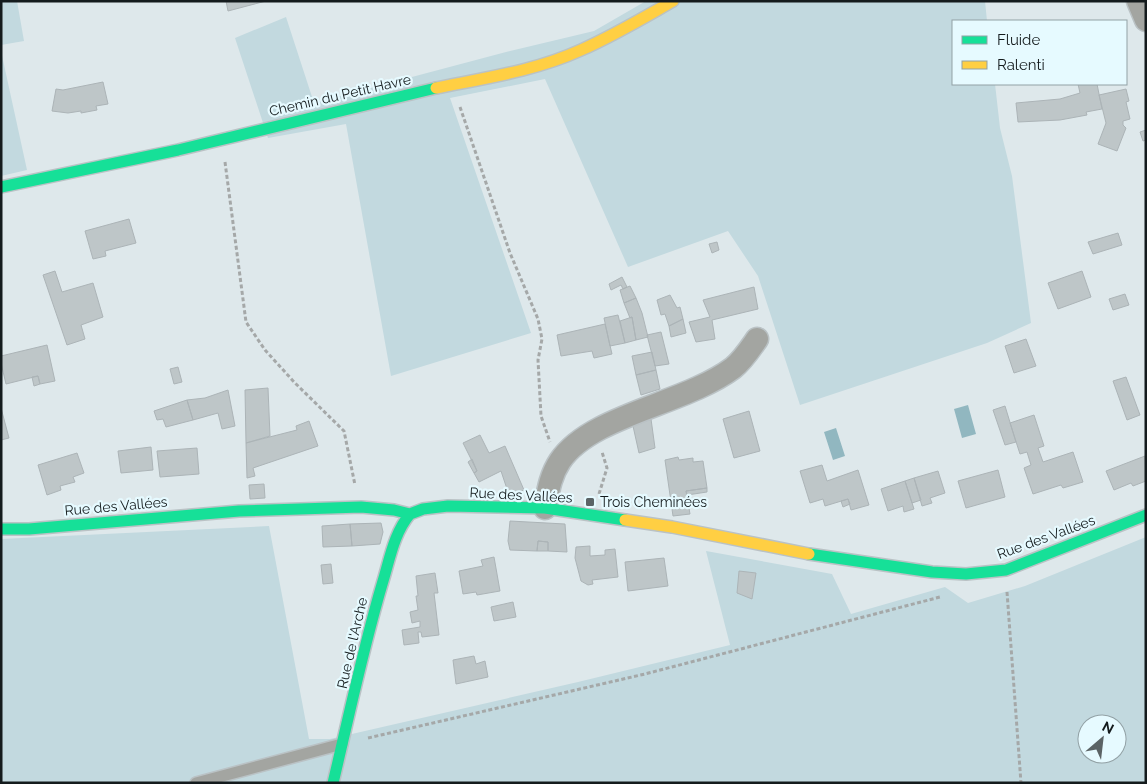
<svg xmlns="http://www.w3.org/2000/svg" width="1147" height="784" font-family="Raleway,sans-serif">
	<rect width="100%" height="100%" fill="#dee8eb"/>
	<path fill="#c2d9df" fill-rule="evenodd" d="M1,1H17L24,41L1,45Z
		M646,1H985L987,21H953V84H995L1000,128L1012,176L1031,323L987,343L800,405L758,276L728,231L628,267L545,79L450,98L531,333L391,376L346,124L268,138L235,38L286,17L314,103L506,52L594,31Z
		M1,51L27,170L1,176Z
		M269,526L309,739H330L578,682L730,645L706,551L832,574L851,614L945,587L968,603L1025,586L1146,537V783H1V539ZM1087,724H1117V754H1087Z"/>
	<path fill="#91b7c0" d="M968,405L976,434L962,438L954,409Z
		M836,428L845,456L833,460L824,432Z"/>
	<path fill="#bec6c8" stroke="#acb4b7" d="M226,1H266L228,11Z
		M103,82L108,104L96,106L97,110L81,113V111L68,113L52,111L56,89L63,90Z
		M1078,84H1097L1102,109L1086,112L1087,115L1060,120L1018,122L1016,103L1060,99L1080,93Z
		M1126,89L1129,101L1126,102L1130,119L1123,121V125L1126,128L1117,151L1098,144L1106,123L1099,95Z
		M1146,130V140L1143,141L1140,132Z
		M129,219L136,243L105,251L106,256L93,259L85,231Z
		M1118,233L1122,245L1093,254L1088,242Z
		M717,242L719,250L712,253L709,244Z
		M55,271L62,292L93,283L103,317L81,325L85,339L67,345L43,275Z
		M1082,271L1091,297L1058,309L1048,283Z
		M622,277L627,287L623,289L621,285L611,290L609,284Z
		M630,286L636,298L624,303L620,290Z
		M754,287L758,309L712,320L715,339L696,342L689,322L710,317L703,300Z
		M1125,294L1129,305L1113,310L1109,299Z
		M670,295L677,308L680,307L683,319L669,326L665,314L661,315L657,300Z
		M636,298L642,313L648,337L636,340L632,317L630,318L624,303Z
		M618,315L625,343L610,346L604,318Z
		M632,317L636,340L625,343L620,321Z
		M683,319L686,333L671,337L669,326Z
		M605,324L612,354L594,358L592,351L561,356L557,335Z
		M661,332L669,364L655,366L647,335Z
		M1026,339L1036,366L1014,373L1005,346Z
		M47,345L55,381L40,384L38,376L6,384L1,363V356Z
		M652,352L656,370L636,375L632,356Z
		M178,367L182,382L174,384L170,369Z
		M656,370L660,389L641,395L636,375Z
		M38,376L40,384L34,386L32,377Z
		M1126,377L1140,415L1127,420L1113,381Z
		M268,388L270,436L246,443L245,390Z
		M228,390L235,426L222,429L218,413L193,420L187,400L205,398Z
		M187,400L193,420L166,427L163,419L157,420L154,411Z
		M1005,406L1016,442L1005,445L993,410Z
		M1,408L9,438L1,440Z
		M749,411L760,451L734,458L723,419Z
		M1034,415L1044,446L1038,448L1043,462L1073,452L1083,482L1063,488L1061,485L1033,494L1024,468L1031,465L1027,452L1020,454L1010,423Z
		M651,419L655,448L639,453L633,426Z
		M309,421L318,446L253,468L255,476L247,478L246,443L297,430L296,426Z
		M480,435L489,453L505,446L524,490L509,495L501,471L479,482L474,473L477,471L463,443Z
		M151,447L153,470L121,473L118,451Z
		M197,448L199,474L160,477L157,451Z
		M77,453L84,473L73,477L75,482L60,486L61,490L47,495L38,465Z
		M1145,456L1146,481L1133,486L1131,483L1114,490L1106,471Z
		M678,457L679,460L693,458V462L703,461L707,488L686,491L690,514L673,516L665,460Z
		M472,459L477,471L474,473L468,462Z
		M822,465L827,481L858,470L869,505L851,510L848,499L825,506L823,499L810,503L800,471Z
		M998,470L1005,497L966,508L958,481Z
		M938,471L945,493L930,498L932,503L922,506L914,478Z
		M914,478L921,500L912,503L905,481Z
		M905,481L914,509L904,512L903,506L888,511L881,489Z
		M264,484L265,498L250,499L249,485Z
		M707,488V492L687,495L686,491Z
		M848,499L850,504L843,507L841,501Z
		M510,521L565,524L567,552L548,551V542L538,541L537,551L510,550L508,541Z
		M381,523L383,532L380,544L352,546L350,524Z
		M350,524L352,546L323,547L322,526Z
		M538,541L548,542V551H537Z
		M590,546V556L605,555V550L615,549L618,577L592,580L593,584L588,585L581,581L575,558L576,547Z
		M494,557L500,591L477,595L476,592L463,594L459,571L483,566L481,560Z
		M664,558L668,586L628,591L625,562Z
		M331,564L333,583L323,584L321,565Z
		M739,571L756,573L752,599L737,593Z
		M435,573L438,593H434L439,635L422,637L421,632H418L419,643L404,645L402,630L420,627V621L412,623L410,612L418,610L416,596H418L416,576Z
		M513,602L516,617L494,621L491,607Z
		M474,656L476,664L485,661L488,677L456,684L453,660Z"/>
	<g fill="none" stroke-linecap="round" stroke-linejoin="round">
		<defs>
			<path id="lane" d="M196,783L342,744"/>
			<path id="street" d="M1138,1L1146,20
				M545,508C548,492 550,476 560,461C591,415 685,404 733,368C743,360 750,349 757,339"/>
			<path id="fast" d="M1,187L178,150L436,88
				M1,529H29L239,511L361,507L394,510L410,514L423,509L448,506L545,508L625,520
				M809,554L932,572L966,574L1006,570L1146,515
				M333,783C349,716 363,648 383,581C390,558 394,533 410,514"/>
			<path id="slow" d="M436,88C485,78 535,71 581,50C613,36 643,18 673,1
				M625,520L672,527L809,554"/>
		</defs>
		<use href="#lane" stroke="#bac2c5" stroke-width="14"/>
		<use href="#street" stroke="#bac2c5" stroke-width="25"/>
		<use href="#fast" stroke="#bac2c5" stroke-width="14"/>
		<use href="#slow" stroke="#bac2c5" stroke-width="14"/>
		<path stroke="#a5a8a8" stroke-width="3" stroke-dasharray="4 2.5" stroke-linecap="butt" d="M460,107L510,253L538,319L542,339L538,360L541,416L550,442
			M225,162L246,322L265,350L295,383L344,431L355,485
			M599,494L607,468L602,452
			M1007,592L1021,783
			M368,738L645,674L940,597"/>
		<use href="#lane" stroke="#a3a5a1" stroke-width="11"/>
		<use href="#street" stroke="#a3a5a1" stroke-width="22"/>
		<use href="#fast" stroke="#16e098" stroke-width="11"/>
		<use href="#slow" stroke="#ffcf43" stroke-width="11"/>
	</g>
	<rect fill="#5b6365" stroke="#e6faff" stroke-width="2" x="585" y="497" width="10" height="10" rx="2.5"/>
	<g text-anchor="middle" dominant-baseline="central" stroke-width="4.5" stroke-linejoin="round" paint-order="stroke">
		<g font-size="14" fill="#141b1d" stroke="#e6faff">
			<text transform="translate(340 95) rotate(-13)">Chemin du Petit Havre</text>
			<text transform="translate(521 495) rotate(3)">Rue des Vallées</text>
			<text transform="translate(116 506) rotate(-5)">Rue des Vallées</text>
			<text transform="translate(1046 537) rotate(-20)">Rue des Vallées</text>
			<text transform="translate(352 643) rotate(-77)">Rue de l'Arche</text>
		</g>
		<g font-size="14" fill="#141b1d" stroke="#e6faff" text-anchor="start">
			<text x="600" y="502">Trois Cheminées</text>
		</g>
	</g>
	<rect width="1147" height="784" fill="none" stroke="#141b1d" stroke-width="5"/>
	<rect x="952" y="20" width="175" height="65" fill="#e6faff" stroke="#92a1a5"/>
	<rect x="962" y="36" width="25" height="8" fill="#16e098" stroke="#92a1a5"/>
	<text x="997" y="45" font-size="15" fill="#141b1d">Fluide</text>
	<rect x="962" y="61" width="25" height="8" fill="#ffcf43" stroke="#92a1a5"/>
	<text x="997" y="70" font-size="15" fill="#141b1d">Ralenti</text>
	<g transform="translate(1102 739) rotate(28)"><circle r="24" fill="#e6faff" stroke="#92a1a5"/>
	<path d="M0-4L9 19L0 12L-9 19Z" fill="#5b6365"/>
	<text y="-8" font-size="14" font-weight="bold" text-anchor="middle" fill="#141b1d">N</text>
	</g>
</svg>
